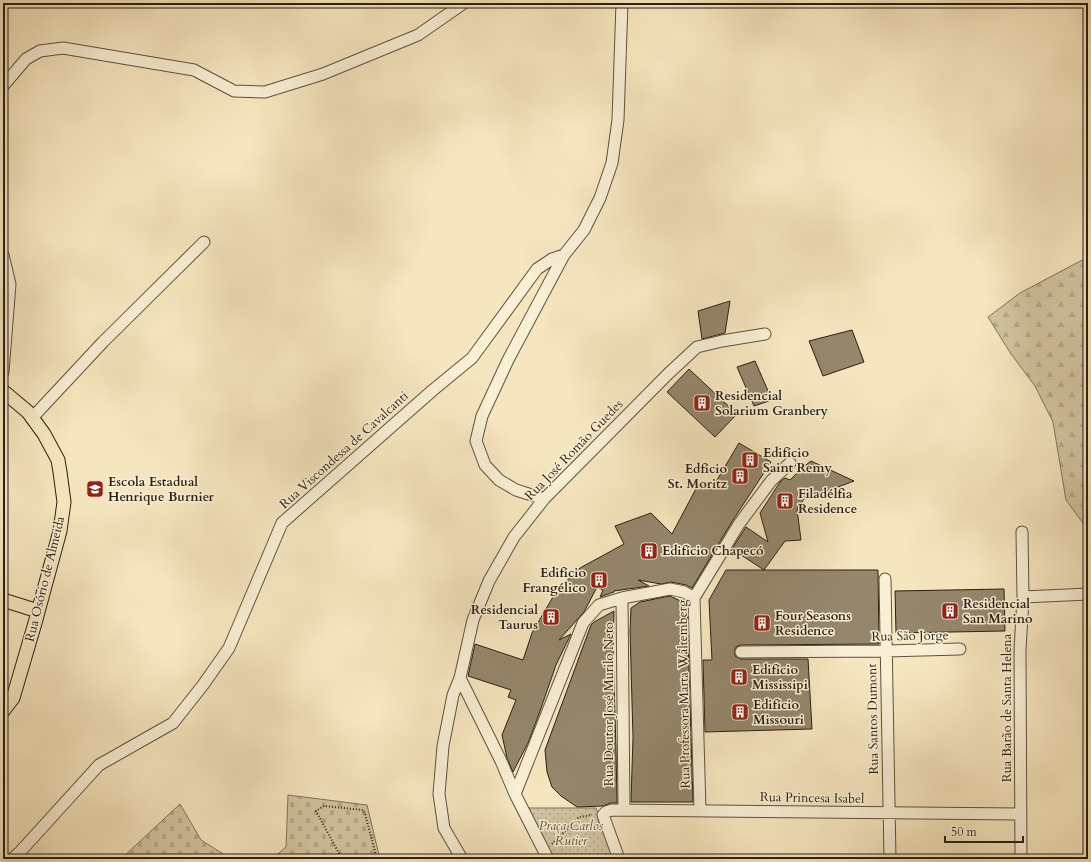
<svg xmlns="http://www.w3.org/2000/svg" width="1091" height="862" font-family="Cardo,serif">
	<defs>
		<pattern id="forest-firs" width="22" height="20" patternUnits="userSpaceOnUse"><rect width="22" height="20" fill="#d3c4a2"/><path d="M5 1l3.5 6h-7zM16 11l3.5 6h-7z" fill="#b5a88a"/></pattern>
		<pattern id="cemetery-stones" width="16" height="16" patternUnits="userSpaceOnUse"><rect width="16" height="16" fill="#d3c4a2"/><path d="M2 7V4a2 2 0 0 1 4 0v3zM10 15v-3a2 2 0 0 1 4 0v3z" fill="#b5a88a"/></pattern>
		<pattern id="park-dots" width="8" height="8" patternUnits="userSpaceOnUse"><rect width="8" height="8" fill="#d3c4a2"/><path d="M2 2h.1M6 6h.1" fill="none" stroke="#b5a88a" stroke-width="1.8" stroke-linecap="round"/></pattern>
	</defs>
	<rect width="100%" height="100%" fill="#f6e6bf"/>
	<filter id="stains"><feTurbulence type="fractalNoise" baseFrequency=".005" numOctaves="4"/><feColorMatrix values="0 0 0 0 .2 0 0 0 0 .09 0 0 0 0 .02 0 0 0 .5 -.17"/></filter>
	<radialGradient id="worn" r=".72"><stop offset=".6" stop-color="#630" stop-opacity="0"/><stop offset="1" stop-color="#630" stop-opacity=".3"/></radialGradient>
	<path fill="url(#forest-firs)" stroke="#7f725a" d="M1088,257V530L1066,500L1053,422L1035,386L1011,354L988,317L1020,293Z"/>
	<path fill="url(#cemetery-stones)" stroke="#7f725a" d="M288,795L367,805L380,859H272L286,847Z
		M180,804L201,840L231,859H121Z"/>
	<path fill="url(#park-dots)" stroke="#7f725a" d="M525,808H596L616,859H553Z"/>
	<path fill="#95866c" stroke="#2b1f12" d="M730,301L725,333L702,339L698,311Z
		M852,330L864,362L823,376L809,341Z
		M755,361L772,400L754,406L737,367Z
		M689,369L737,414L715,437L667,392Z
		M739,443L771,462L733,520L692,588L686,585L671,582L661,584L638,580L649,586L614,591V592L600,597L603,590L597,587L584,612L559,640L571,634L556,665L540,711L528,743L513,772L507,758L502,735L516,700L508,697L511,690L468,676L475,644L523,660L532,633L557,590L580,568L624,544L615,526L651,513L672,534L699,483L711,490Z
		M811,461L854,481L814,496L809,492L797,509L801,540L785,541L764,570L732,549L746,527L768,542L760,513L780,482L785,478L790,480L802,468Z
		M726,570H878L879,644L741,645L737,646L735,649V656L741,659H808L812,729L705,732L703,660H712L709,600Z
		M1004,589L1005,631L896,633L895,591Z
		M670,596L687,604L693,802H631L633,737L630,631L631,608L640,602Z
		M614,611L613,649L616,749L617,803H610L603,806L577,807L561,796L552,787L547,772L545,750L591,625L594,622Z"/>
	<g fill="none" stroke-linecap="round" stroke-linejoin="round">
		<defs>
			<path id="minor" d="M3,86L26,59L40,51L63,48L194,70L234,91L265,92L323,74L418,35L464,3
				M3,255L10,284L3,372
				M32,418L103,342L204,242
				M544,499L516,490L499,480L485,465L476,441L482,416L508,360L564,255L584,230L600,198L612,163L618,120L622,3
				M885,579L890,859
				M1023,597L1088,594
				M622,598L624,810
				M741,652L886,651L960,649
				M460,678L501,761L515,794L548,859
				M515,794L583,623L599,605L622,598L670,589L684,592L694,598
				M700,810L694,598L739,524L771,481L790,463
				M12,859L19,853L99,765L173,723L203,685L229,648L282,523L433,390L472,358L537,269L552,259L564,255
				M462,859L444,828L439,794L443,746L453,695L460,678L473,620L489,581L514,537L544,499L668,374L697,347L722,341L765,334
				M619,859L603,815L606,812L612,810L1021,814
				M1021,859L1020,651L1023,597L1022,532"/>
			<path id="major" d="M3,391L28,412L44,434L58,460L60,472L64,502L60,531L35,623L13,698L3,711
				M3,600L38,611"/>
		</defs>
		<use href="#minor" stroke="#5e513d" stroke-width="13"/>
		<use href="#major" stroke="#2b1f12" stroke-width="15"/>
		<path stroke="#2b1f12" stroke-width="2" stroke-dasharray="1 2" stroke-linecap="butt" d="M552,844L579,817L592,815
			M342,859L316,811L324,806L363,810L365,814L377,859"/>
		<use href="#minor" stroke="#f9efd5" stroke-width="11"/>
		<use href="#major" stroke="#f6e6bf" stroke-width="13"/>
	</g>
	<defs>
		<symbol id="building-square" viewBox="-11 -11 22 22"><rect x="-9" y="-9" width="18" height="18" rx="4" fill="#8f2418" stroke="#f9efd5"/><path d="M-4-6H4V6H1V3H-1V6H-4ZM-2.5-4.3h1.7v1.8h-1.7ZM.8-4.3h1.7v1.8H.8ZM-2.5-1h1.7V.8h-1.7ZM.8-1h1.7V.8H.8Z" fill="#fff"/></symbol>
		<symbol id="school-square" viewBox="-11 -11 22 22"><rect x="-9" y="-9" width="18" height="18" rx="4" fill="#8f2418" stroke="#f9efd5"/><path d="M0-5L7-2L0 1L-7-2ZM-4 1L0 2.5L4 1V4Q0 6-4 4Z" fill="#fff"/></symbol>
	</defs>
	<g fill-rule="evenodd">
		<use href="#building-square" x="692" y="393" width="20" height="20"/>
		<use href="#building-square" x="740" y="450" width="20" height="20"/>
		<use href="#building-square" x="730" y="466" width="20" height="20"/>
		<use href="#school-square" x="85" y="479" width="20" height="20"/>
		<use href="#building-square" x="775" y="491" width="20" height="20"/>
		<use href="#building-square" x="639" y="541" width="20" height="20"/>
		<use href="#building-square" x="589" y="570" width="20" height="20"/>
		<use href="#building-square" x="940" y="601" width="20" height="20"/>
		<use href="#building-square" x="541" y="607" width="20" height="20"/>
		<use href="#building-square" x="752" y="613" width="20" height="20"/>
		<use href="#building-square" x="729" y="667" width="20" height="20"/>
		<use href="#building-square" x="730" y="702" width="20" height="20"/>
	</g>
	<g text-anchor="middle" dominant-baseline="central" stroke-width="3" stroke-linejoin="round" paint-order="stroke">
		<g font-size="13" font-weight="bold" fill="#2b1f12" stroke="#f9efd5" text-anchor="start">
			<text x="715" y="396">Residencial<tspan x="715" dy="15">Solarium Granbery</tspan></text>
			<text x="763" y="453">Edifício<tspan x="763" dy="15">Saint Remy</tspan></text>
			<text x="727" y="469" text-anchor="end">Edfício<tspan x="727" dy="15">St. Moritz</tspan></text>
			<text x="108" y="482">Escola Estadual<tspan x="108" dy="15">Henrique Burnier</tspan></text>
			<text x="798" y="494">Filadélfia<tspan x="798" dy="15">Residence</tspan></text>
			<text x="662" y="551">Edifício Chapecó</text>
			<text x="586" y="573" text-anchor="end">Edifício<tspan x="586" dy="15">Frangélico</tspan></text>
			<text x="963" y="604">Residencial<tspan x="963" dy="15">San Marino</tspan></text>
			<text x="538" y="610" text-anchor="end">Residencial<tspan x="538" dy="15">Taurus</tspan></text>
			<text x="775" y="616">Four Seasons<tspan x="775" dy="15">Residence</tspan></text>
			<text x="752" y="670">Edifício<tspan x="752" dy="15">Mississipi</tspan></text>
			<text x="753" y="705">Edifício<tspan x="753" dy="15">Missouri</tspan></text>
		</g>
		<g font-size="13" fill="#2b1f12" stroke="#f9efd5">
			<text transform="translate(344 450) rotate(-42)">Rua Viscondessa de Cavalcanti</text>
			<text transform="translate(574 450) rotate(-46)">Rua José Romão Guedes</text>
			<text transform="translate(45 579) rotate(-76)">Rua Osório de Almeida</text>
			<text transform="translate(910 636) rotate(-1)">Rua São Jorge</text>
			<text transform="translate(684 694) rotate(-91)">Rua Professora Marta Waltemberg</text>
			<text transform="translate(609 704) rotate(-90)">Rua Doutor José Murilo Neto</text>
			<text transform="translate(1007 708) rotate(-90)">Rua Barão de Santa Helena</text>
			<text transform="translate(873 719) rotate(-91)">Rua Santos Dumont</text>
			<text transform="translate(812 798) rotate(1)">Rua Princesa Isabel</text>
		</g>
		<g font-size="13" font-style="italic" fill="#5d513d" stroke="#f9efd5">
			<text x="571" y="826">Praça Carlos<tspan x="571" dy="15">Rutier</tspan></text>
		</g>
	</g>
	<rect width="1091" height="862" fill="none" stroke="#f6e6bf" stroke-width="16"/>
	<rect x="4" y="4" width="1083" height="854" fill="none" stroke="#2b1f12" stroke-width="2"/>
	<rect x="8" y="8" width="1075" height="846" fill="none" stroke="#2b1f12"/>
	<path d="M945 836v6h78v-6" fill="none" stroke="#2b1f12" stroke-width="2"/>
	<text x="951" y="836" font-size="12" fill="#2b1f12" stroke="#f9efd5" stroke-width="3" paint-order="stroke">50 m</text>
	<rect width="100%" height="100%" filter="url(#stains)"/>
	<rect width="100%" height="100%" fill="url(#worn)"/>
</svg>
